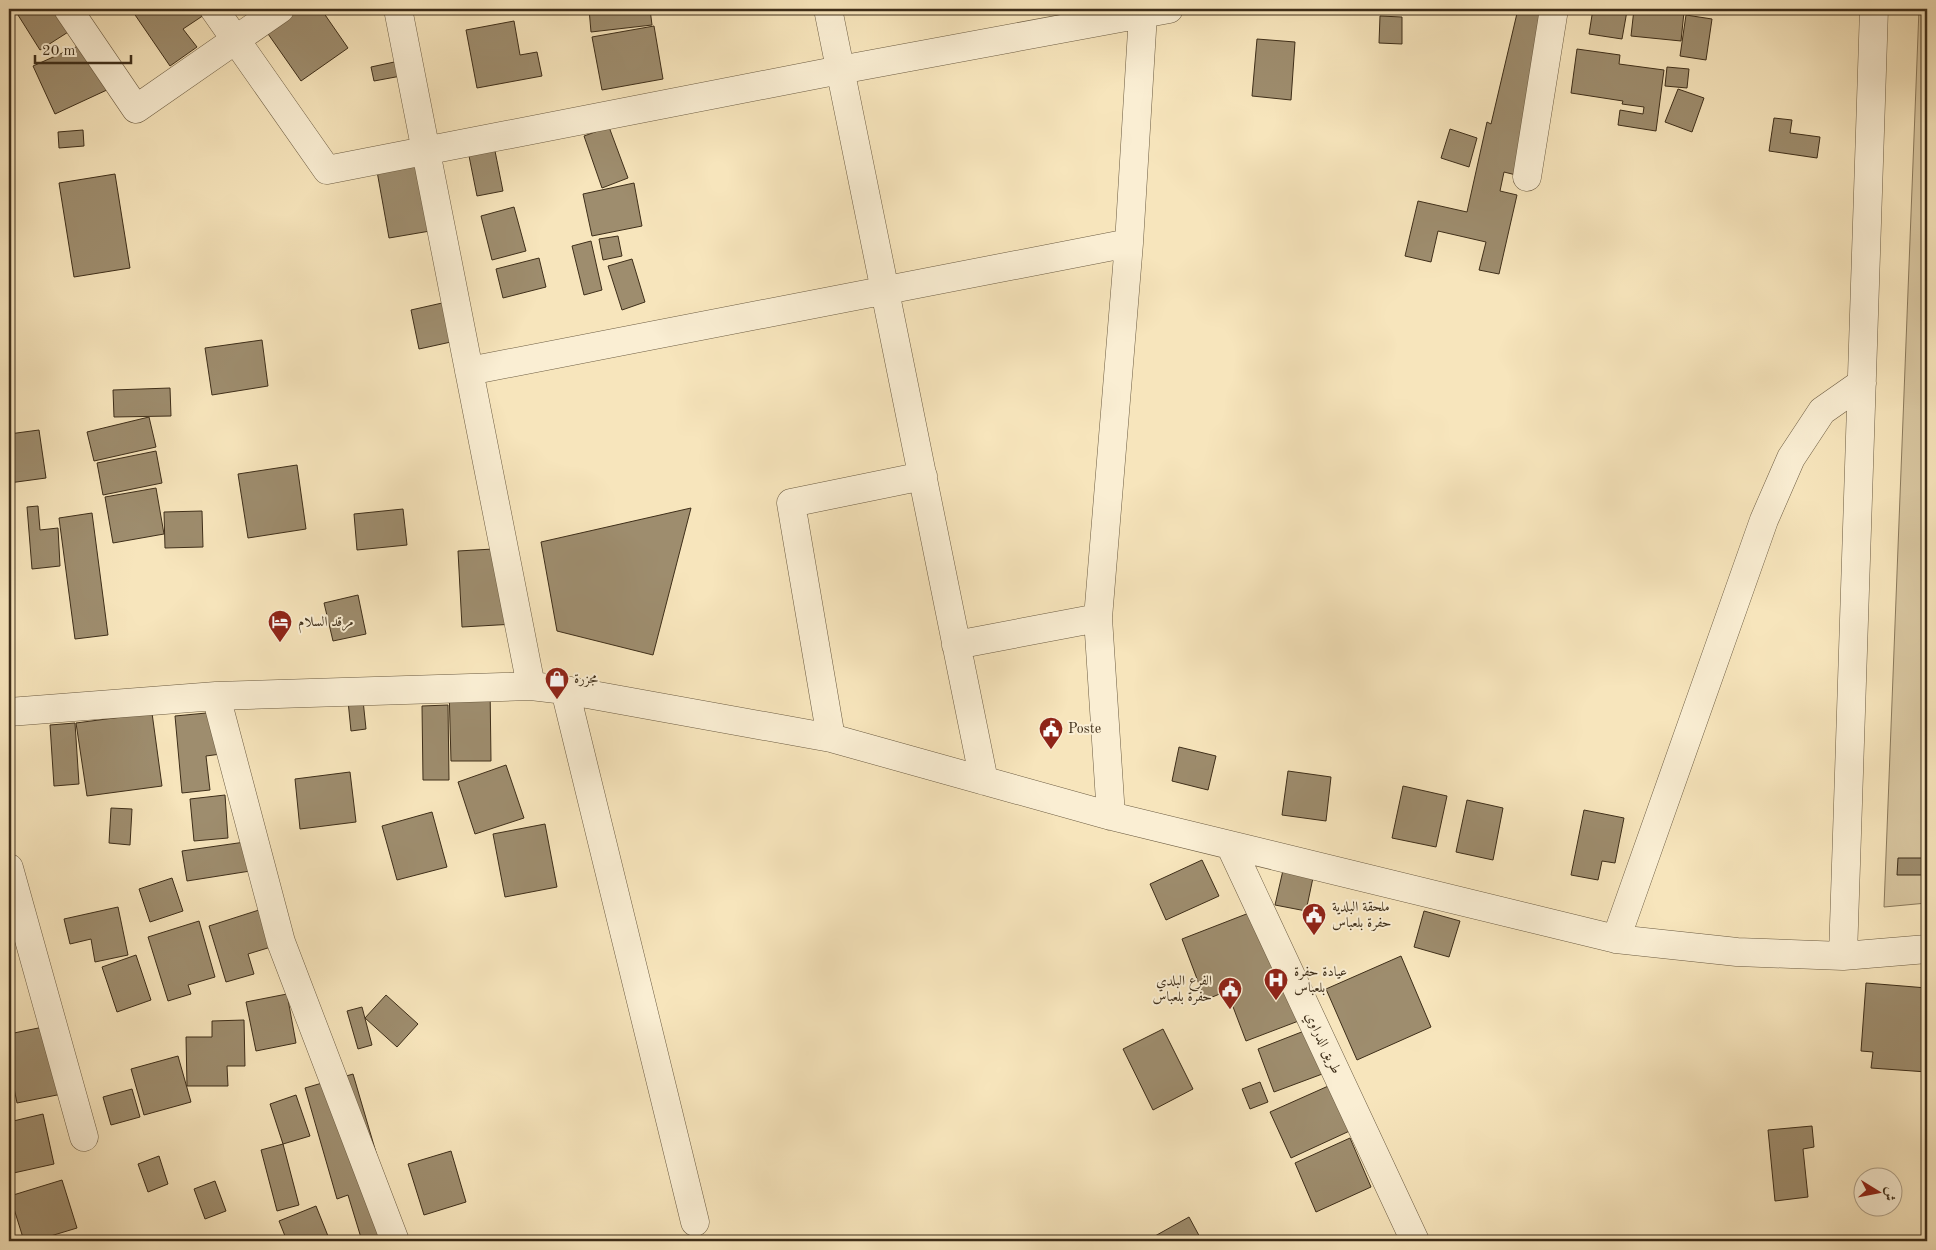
<svg xmlns="http://www.w3.org/2000/svg" width="1936" height="1250" font-family="'Old Standard TT',Amiri,serif">
	<rect width="100%" height="100%" fill="#f7e5bc"/>
	<filter id="stains"><feTurbulence type="fractalNoise" baseFrequency=".004" numOctaves="4"/><feColorMatrix values="0 0 0 0 .2 0 0 0 0 .09 0 0 0 0 .02 0 0 0 .5 -.17"/></filter>
	<radialGradient id="worn" r=".72"><stop offset=".6" stop-color="#630" stop-opacity="0"/><stop offset="1" stop-color="#630" stop-opacity=".3"/></radialGradient>
	<path fill="#d8c6a0" stroke="#8b7a5c" d="M1919,9H1927V903L1884,907Z"/>
	<path fill="#9e8d6e" stroke="#3e2e19" d="M28,9H64L76,27L40,50L18,15Z
		M131,9H213L183,29L197,47L170,66Z
		M297,9H321L348,48L301,81L266,31Z
		M589,9H650L652,25L591,32Z
		M1518,9H1563L1524,177L1504,172L1500,191L1517,195L1499,274L1479,270L1486,242L1438,231L1431,262L1405,256L1418,201L1467,212L1487,122L1491,124Z
		M1593,9L1627,11L1622,39L1589,34Z
		M1634,9L1684,12L1681,41L1631,36Z
		M1686,15L1712,19L1706,60L1680,56Z
		M1380,16L1402,17V44L1379,43Z
		M514,21L520,55L537,52L542,76L477,88L466,30Z
		M654,26L663,79L602,90L592,37Z
		M1257,39L1295,42L1291,100L1252,96Z
		M87,42L109,89L55,114L33,66Z
		M1577,49L1620,55L1619,64L1664,70L1656,131L1618,125L1620,110L1643,114L1644,107L1622,104L1623,101L1571,93Z
		M399,61L401,76L374,81L371,67Z
		M1667,67L1689,69L1687,88L1665,86Z
		M1678,89L1704,98L1692,132L1665,122Z
		M1774,118L1792,120L1790,133L1820,137L1817,158L1769,151Z
		M609,127L628,178L602,188L584,136Z
		M1450,129L1477,138L1469,167L1441,158Z
		M83,130L84,146L59,148L58,132Z
		M491,131L503,191L477,196L465,136Z
		M421,140L436,230L389,238L373,149Z
		M115,174L130,268L74,277L59,183Z
		M634,183L642,226L592,236L583,194Z
		M514,207L526,251L492,260L481,216Z
		M618,236L622,256L603,260L599,239Z
		M591,241L602,290L584,295L572,246Z
		M539,258L546,287L503,298L496,269Z
		M632,259L645,302L622,310L608,266Z
		M451,301L460,340L419,349L411,310Z
		M262,340L268,386L212,395L205,348Z
		M170,388L171,416L114,417L113,390Z
		M149,417L156,447L94,461L87,432Z
		M39,430L46,478L9,483V434Z
		M156,451L162,483L103,495L97,463Z
		M297,465L306,529L248,538L238,474Z
		M156,488L164,534L113,543L105,497Z
		M38,506L40,530L58,528L60,566L32,569L27,507Z
		M691,508L653,655L557,631L541,542Z
		M403,509L407,545L357,550L354,514Z
		M202,511L203,547L165,548L164,512Z
		M92,513L108,635L75,639L59,518Z
		M511,548L515,624L462,627L458,551Z
		M358,595L366,634L333,641L324,603Z
		M490,686L491,761H451L449,687Z
		M363,700L366,729L351,731L348,701Z
		M448,705L449,780H423L422,706Z
		M217,712L221,754L206,756L210,790L182,793L175,716Z
		M152,713L162,786L87,796L76,723Z
		M75,723L79,784L54,786L50,725Z
		M1179,747L1216,756L1208,790L1172,781Z
		M506,765L524,818L475,834L458,782Z
		M1288,771L1331,777L1326,821L1282,815Z
		M350,772L356,822L300,829L295,779Z
		M1403,786L1447,796L1436,847L1392,838Z
		M225,795L228,838L194,841L190,799Z
		M1467,800L1503,808L1493,860L1456,852Z
		M111,808L132,809L130,845L109,843Z
		M1584,810L1624,818L1615,863L1602,861L1598,880L1571,875Z
		M432,812L447,867L397,880L382,826Z
		M545,824L557,887L505,897L493,834Z
		M259,840L263,869L187,881L182,851Z
		M1898,858H1927V875H1897Z
		M1202,860L1219,896L1166,920L1150,884Z
		M1284,866L1314,873L1306,911L1275,905Z
		M172,878L183,911L150,922L139,889Z
		M1267,906L1309,1017L1246,1041L1227,991L1205,1000L1182,939Z
		M118,907L128,955L95,962L91,939L70,944L64,919Z
		M259,910L271,947L248,954L254,974L226,982L209,926Z
		M1424,911L1460,921L1449,957L1414,947Z
		M199,921L215,977L188,985L191,994L168,1001L148,937Z
		M136,955L151,1000L117,1012L102,967Z
		M1401,956L1431,1027L1357,1060L1326,989Z
		M1866,983L1927,988V1072L1871,1068L1873,1052L1861,1051Z
		M287,994L296,1043L256,1051L246,1002Z
		M386,995L418,1024L397,1047L365,1018Z
		M362,1007L372,1045L358,1049L347,1011Z
		M244,1020L245,1066H227L228,1086H187L186,1037H212V1021Z
		M58,1024L72,1092L17,1103L9,1064V1034Z
		M1317,1026L1333,1070L1274,1092L1258,1049Z
		M1163,1029L1193,1089L1153,1110L1123,1049Z
		M178,1056L191,1102L144,1115L131,1069Z
		M353,1074L402,1241H362L348,1195L337,1199L305,1088Z
		M1260,1082L1268,1102L1250,1109L1242,1089Z
		M1335,1083L1356,1128L1291,1158L1270,1112Z
		M132,1089L140,1117L111,1125L103,1097Z
		M296,1095L310,1136L283,1144L270,1104Z
		M43,1114L54,1164L9,1174V1122Z
		M1812,1126L1814,1147L1803,1149L1808,1197L1775,1201L1768,1130Z
		M1350,1138L1371,1187L1316,1212L1295,1163Z
		M283,1144L299,1205L277,1211L261,1150Z
		M451,1151L466,1202L424,1215L408,1164Z
		M159,1156L168,1184L148,1192L138,1164Z
		M62,1180L77,1228L34,1241H24L10,1196Z
		M215,1181L226,1211L205,1219L194,1189Z
		M316,1206L330,1241H287L279,1221Z
		M1189,1217L1202,1241H1158L1155,1236Z"/>
	<g fill="none" stroke-linecap="round" stroke-linejoin="round">
		<defs>
			<path id="minor" d="M68,9L136,109L280,9
				M214,9L327,170L840,70L1169,9
				M398,9L531,686
				M828,9L984,781
				M1527,177L1554,9
				M469,371L1129,243
				M956,645L1098,618
				M565,690L695,1222
				M216,696L281,942L395,1241
				M9,712L216,696L531,686L565,690L831,738L1111,816L1616,939L1737,952L1843,956L1927,949
				M831,738L791,503L923,476
				M1111,816L1098,618L1129,243L1143,14L1142,9
				M1230,845L1415,1241
				M9,868L84,1137
				M1616,939L1764,520L1791,458L1822,411L1862,383
				M1843,956L1874,9"/>
		</defs>
		<use href="#minor" stroke="#6c5c42" stroke-width="29"/>
		<use href="#minor" stroke="#faeed3" stroke-width="28"/>
	</g>
	<defs>
		<symbol id="hotel-pin" viewBox="-11 -11 22 30"><path d="M0 17L-7.5 6A9.5 9.5 0 1 1 7.5 6Z" fill="#8f2418" stroke="#faeed3"/><path d="M-6-4.5h1.5V1H6V5H4.5V3h-9V5H-6ZM-4 0a1.8 1.8 0 1 1 3.6 0ZM.5 0V-2.5h3Q6-2.5 6 0Z" fill="#fff"/></symbol>
		<symbol id="shop-pin" viewBox="-11 -11 22 30"><path d="M0 17L-7.5 6A9.5 9.5 0 1 1 7.5 6Z" fill="#8f2418" stroke="#faeed3"/><path d="M-5-2.5h2.3a2.7 3.5 0 0 1 5.4 0H5L5.5 6h-11ZM-1.5-2.5h3a1.5 2.3 0 0 0-3 0Z" fill="#fff"/></symbol>
		<symbol id="civic-pin" viewBox="-11 -11 22 30"><path d="M0 17L-7.5 6A9.5 9.5 0 1 1 7.5 6Z" fill="#8f2418" stroke="#faeed3"/><path d="M-.6-6.5H3V-4.5H.6V-3L4-1V1h2V6H-6V1h2V-1L-.6-3ZM-1.2 2.5V6h2.4V2.5Z" fill="#fff"/></symbol>
		<symbol id="hospital-pin" viewBox="-11 -11 22 30"><path d="M0 17L-7.5 6A9.5 9.5 0 1 1 7.5 6Z" fill="#8f2418" stroke="#faeed3"/><path d="M-5-5h3v3.5h4V-5h3V5h-3V1.5h-4V5h-3Z" fill="#fff"/></symbol>
	</defs>
	<g fill-rule="evenodd">
		<use href="#hotel-pin" x="266" y="608" width="28" height="38"/>
		<use href="#shop-pin" x="543" y="665" width="28" height="38"/>
		<use href="#civic-pin" x="1037" y="715" width="28" height="38"/>
		<use href="#civic-pin" x="1300" y="901" width="28" height="38"/>
		<use href="#hospital-pin" x="1262" y="966" width="28" height="38"/>
		<use href="#civic-pin" x="1216" y="975" width="28" height="38"/>
	</g>
	<g text-anchor="middle" dominant-baseline="central" stroke-width="4" stroke-linejoin="round" paint-order="stroke">
		<g font-size="14" fill="#3e2e19" stroke="#faeed3" text-anchor="start">
			<text x="298" y="622">مرقد السلام</text>
			<text x="574" y="679">مجزرة</text>
			<text x="1068" y="729">Poste</text>
			<text x="1332" y="907">ملحقة البلدية<tspan x="1332" dy="16">حفرة بلعباس</tspan></text>
			<text x="1294" y="972">عيادة حفرة<tspan x="1294" dy="16">بلعباس</tspan></text>
			<text x="1212" y="981" text-anchor="end">الفرع البلدي<tspan x="1212" dy="16">حفرة بلعباس</tspan></text>
		</g>
		<g font-size="14" fill="#3e2e19" stroke="#faeed3">
			<text transform="translate(1323 1043) rotate(65)">طريق الدراوي</text>
		</g>
	</g>
	<rect width="1936" height="1250" fill="none" stroke="#f7e5bc" stroke-width="30"/>
	<rect x="10" y="10" width="1916" height="1230" fill="none" stroke="#3e2e19" stroke-width="2.5"/>
	<rect x="15" y="15" width="1906" height="1220" fill="none" stroke="#3e2e19"/>
	<g transform="translate(1878 1192) rotate(100)"><circle r="24" fill="#faeed3" stroke="#afa189"/>
	<path d="M0-4L9 19L0 12L-9 19Z" fill="#8f2418"/>
	<text y="-8" font-size="14" font-weight="bold" text-anchor="middle" fill="#3e2e19">ش</text>
	</g>
	<path d="M35 55v8h96v-8" fill="none" stroke="#3e2e19" stroke-width="2.5"/>
	<text x="42" y="55" font-size="15" fill="#3e2e19" stroke="#faeed3" stroke-width="4" paint-order="stroke">20 m</text>
	<rect width="100%" height="100%" filter="url(#stains)"/>
	<rect width="100%" height="100%" fill="url(#worn)"/>
</svg>
